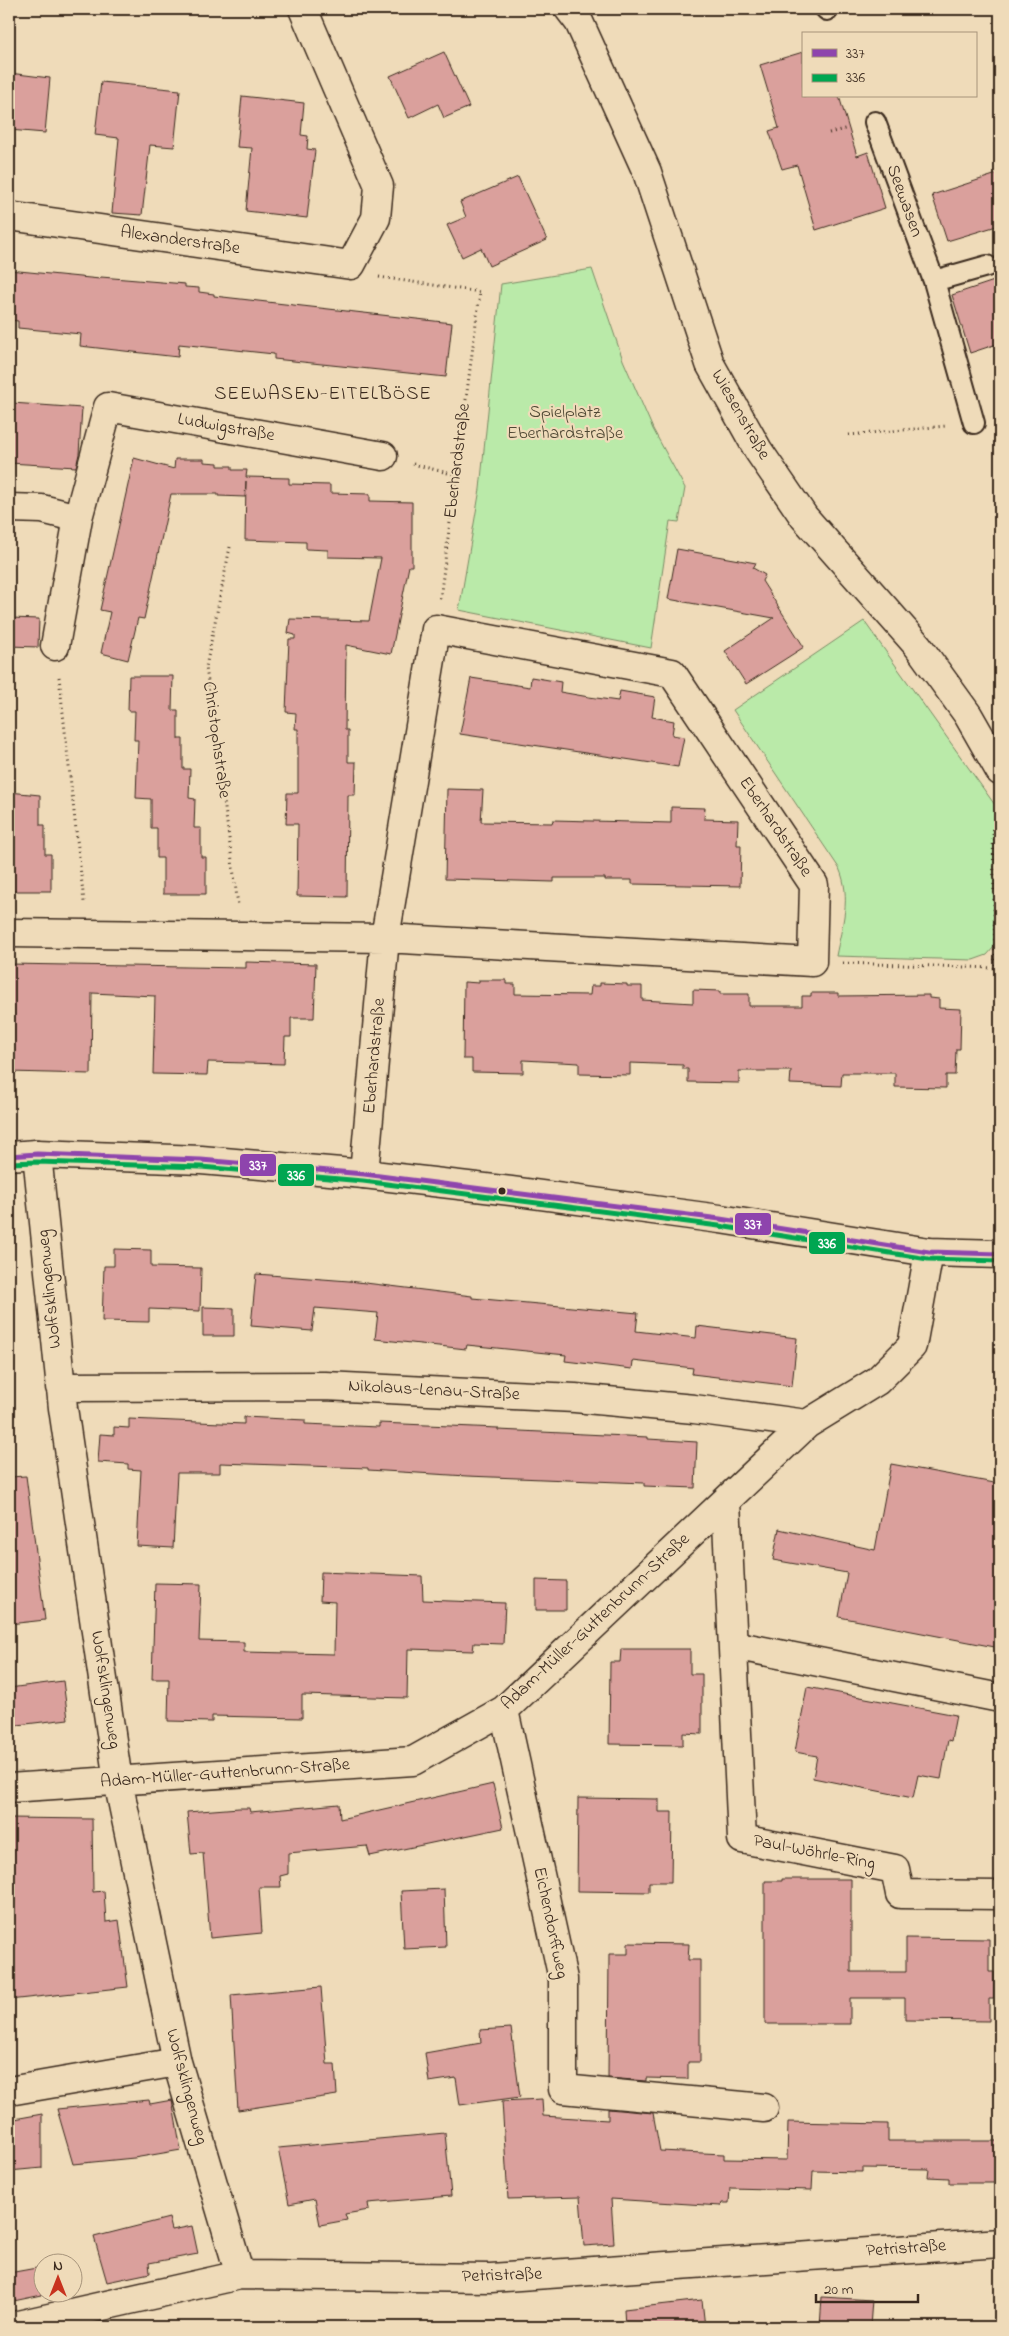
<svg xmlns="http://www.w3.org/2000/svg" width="1009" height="2336" font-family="'Indie Flower',sans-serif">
	<rect width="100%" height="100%" fill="#efdbb9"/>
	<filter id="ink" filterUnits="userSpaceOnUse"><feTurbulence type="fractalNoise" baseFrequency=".02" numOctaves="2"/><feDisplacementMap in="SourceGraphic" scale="10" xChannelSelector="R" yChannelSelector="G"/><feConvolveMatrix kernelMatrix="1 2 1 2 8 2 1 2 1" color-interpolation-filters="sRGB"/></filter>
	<g filter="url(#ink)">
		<path fill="#baeaa9" stroke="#7a8a64" d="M592,269L623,360L653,429L685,488L679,522L670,521L651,648L459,610L480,489L501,284Z
			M864,621L995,805L994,947L987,955L973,960L836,956C842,925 852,898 839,868L733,710Z"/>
		<path fill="#daa09c" stroke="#3b2a1e" d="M444,52L469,107L444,118L438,104L409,118L390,76Z
			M803,52V96H839L857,156L868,152L885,208L816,230L797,165L782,169L769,131L779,128L760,65Z
			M9,73L50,78L45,133L9,130Z
			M101,82L180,90L174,147L150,145L142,215L112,213L119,138L95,135Z
			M242,96L304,103L301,135L308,136L307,149L315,150L307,218L246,211L252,148L237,147Z
			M1000,173V225L947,241L932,195Z
			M518,177L547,240L489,266L481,248L462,257L447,225L466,217L460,202Z
			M9,270L100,279L101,277L185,284V287L199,288V292L214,294V296L452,323L446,377L274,359V354L179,344L178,357L80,346L81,334L18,328V321L9,320Z
			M1000,279V343L970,353L952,295Z
			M12,403L82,408L79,454L76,467L9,463Z
			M134,458L174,469L175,459H204V462L218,463V466H232V470H247L246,477L289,478V484L330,485V493L370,494V501L412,502V566H409L391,654L346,645L345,730H348V762H356L355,795H348L347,897L297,896L298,824H286L287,793H298V729H295L296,713L286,712L289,639H295V635L288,633L290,619L369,621L381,558L328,557V550L306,549V542L245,540L246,481L245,497L218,496V494H171L144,619L138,618L128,660L101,653L110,612L100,610Z
			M677,549L756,563L753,568L765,575L762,581L804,647L746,684L725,651L774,618L668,599Z
			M10,618L39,619L38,647L9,646Z
			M129,676H173L172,710H178V739H183V769H190L189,798L195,799L194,828H201V857H206V894H163V858H157V828H151V799L136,798L138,740H134L135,711H128Z
			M531,677L561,682L560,692L589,697L618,701L620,691L655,697L652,717L674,721L672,735L684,737L678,767L460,734L471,678L530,687Z
			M447,789L483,790L481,822L552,823L553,820L671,823V807L705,808L704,819L738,820L737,845H741L740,886L632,884V880H605V878H554V882L445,879Z
			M9,792L40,795V825H45V854H51V891H9Z
			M246,962L316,964L314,1018H291V1037H285L284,1064L208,1062L207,1075L153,1074L155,996L92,993L91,1074L9,1072V964L246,968Z
			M479,980H506V984H515V994L590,995L591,986H600V983L627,984V986H642V1000L693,1003V990L720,991V994H749V1006H802V996H811V993H838V996L929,995V998L939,999V1008L961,1009L960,1049H956L955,1075H946V1088L895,1087V1073H842L841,1086L790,1084L791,1071H739V1083L688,1082V1069H683V1065L630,1063V1075L579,1074V1063L523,1060V1073L472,1072V1059H463L464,982L479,983Z
			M114,1249L151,1250V1267L201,1268L200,1311L149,1309V1322L102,1321L104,1266H114Z
			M256,1274L349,1281L472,1296V1298L638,1313L636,1331L696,1338L697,1326L797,1338L792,1386L692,1374L693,1368L633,1361L632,1369L565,1361L566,1355L467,1345L466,1349L375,1339L378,1313L315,1308L312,1331L251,1326Z
			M203,1307L234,1308V1336H203Z
			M244,1417L305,1420V1424L379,1427V1423L498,1428V1430L648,1437V1439L697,1442L695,1488L644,1486V1483L467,1476L368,1470V1468L220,1463V1473H177L173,1548L137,1546L141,1470L128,1469V1464L98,1462L100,1434L114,1435V1427L129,1428V1419L244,1424Z
			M891,1464L1000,1484V1648L839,1617L847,1573L773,1560L779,1529L875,1550Z
			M26,1476L45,1620L9,1624V1477Z
			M321,1572L422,1576L423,1600L505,1603L503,1644L474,1643L473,1651L408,1649L407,1698L302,1695V1718L212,1716V1722L168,1721L169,1679H152L155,1583L201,1584L199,1641L244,1642V1652L334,1654L335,1602L320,1601Z
			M536,1580L566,1581V1610H536Z
			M621,1649H690V1674H702V1734L683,1733V1745L609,1744L610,1662H620Z
			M63,1681L68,1719L9,1726V1688Z
			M807,1687L956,1715L951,1741L948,1740L941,1779L918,1775L913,1798L813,1778L817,1756L795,1752Z
			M493,1784L503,1828L370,1856L367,1846L288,1853V1874L280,1876L281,1887H259L262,1933L210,1938L203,1853L191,1854L187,1812L239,1808H249L250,1812L339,1804L340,1819Z
			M578,1798L659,1799V1812H672L671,1882H649V1892L577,1891Z
			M9,1818L92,1819L93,1892L104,1891L106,1922L119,1920L128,1987L9,2000Z
			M782,1879H851V1972H906V1938L989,1939V1972H994V1999H989V2021L905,2020V1998H850V2024H765V1881H782Z
			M444,1889L446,1947L404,1949L401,1891Z
			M628,1943L689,1944L688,1960H700V2062H688V2079L646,2078V2081L608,2078L609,1954H628Z
			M321,1987L327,2064H335L337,2095L238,2110L231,1995Z
			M511,2028L520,2097L460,2105L456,2078L429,2082L425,2053L481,2043L480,2030Z
			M542,2099L543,2116L608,2120V2109L653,2113L660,2151L724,2154V2159L787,2160L788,2122L888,2124V2141H1000V2183H949V2178L928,2177L929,2169L862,2168V2172L813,2171L812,2190L730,2188L729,2203H722L721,2206L611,2199L614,2244L584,2246L580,2197L508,2199L502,2101Z
			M149,2100L150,2104L172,2100L181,2150L134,2158L73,2164L57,2109Z
			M42,2114V2168L9,2171V2120Z
			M445,2133L451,2196L368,2203L369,2210L345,2214L347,2220L320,2225L315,2199L289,2204L278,2148Z
			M169,2218L172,2230L192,2226L198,2254L149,2263L150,2273L107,2282L94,2237Z
			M42,2267V2295L9,2302V2273Z
			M822,2297L872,2300L870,2327H820Z
			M702,2300L705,2327H625L624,2309Z"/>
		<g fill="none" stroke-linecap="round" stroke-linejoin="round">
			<defs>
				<path id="lane" d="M826,9L827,10
					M875,122L934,281
					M974,423L934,281L987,266"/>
				<path id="street" d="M9,216L351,265L376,218L379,186L303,9
					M9,508L42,509L78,518
					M55,646L78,518L108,407L383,456
					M9,933L385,938L812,962L814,885L672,673L436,629L385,938L364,1174
					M37,1154L63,1408L118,1781L177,2062L240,2275
					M60,1387L325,1386L575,1398L694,1409L807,1424
					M726,1501L742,1839L895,1869L900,1894L1000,1895
					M733,1645L1000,1698
					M504,1710L563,1979V2089L764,2108
					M9,1788L413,1761L504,1710L807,1424L877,1381L912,1346L929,1252
					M9,2091L177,2062
					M9,2327L240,2275L491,2278L1000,2243"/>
				<path id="secondary" d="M569,9L579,22L647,172L710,364L758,450L804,517L918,646L968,715L1000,771
					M9,1156L37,1154L201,1160L364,1174L511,1191L720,1219L929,1252L1000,1254"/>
			</defs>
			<use href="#lane" stroke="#3b2a1e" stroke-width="24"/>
			<use href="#street" stroke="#3b2a1e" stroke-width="31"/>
			<use href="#secondary" stroke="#3b2a1e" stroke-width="31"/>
			<path stroke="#3b2a1e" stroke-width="3" stroke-dasharray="1 4" stroke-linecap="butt" d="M829,133L848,128
				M379,277L480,292L440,599
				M849,435L946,426
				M413,464L456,475
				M230,547L206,667L238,905
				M59,677L84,902
				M843,963L995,968L993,826L1000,823"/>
			<use href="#lane" stroke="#efdbb9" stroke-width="20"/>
			<use href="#street" stroke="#efdbb9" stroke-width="28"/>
			<use href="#secondary" stroke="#efdbb9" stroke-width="28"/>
			<defs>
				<path id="bus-1" d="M9,1156L37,1154L201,1160L364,1174L720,1219L929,1252L1000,1254"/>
				<path id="bus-2" d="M10,1163L37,1162L201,1167L363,1181L719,1226L928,1259L1000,1261"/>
			</defs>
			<use href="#bus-1" stroke="#efdbb9" stroke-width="9"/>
			<use href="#bus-2" stroke="#efdbb9" stroke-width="9"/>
			<use href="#bus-1" stroke="#8e44ad" stroke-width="5"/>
			<use href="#bus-2" stroke="#00a651" stroke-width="5"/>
		</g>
	</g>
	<circle fill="#3b2a1e" stroke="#efdbb9" stroke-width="2" cx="502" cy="1191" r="4.5"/>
	<g text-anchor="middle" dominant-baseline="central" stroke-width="4.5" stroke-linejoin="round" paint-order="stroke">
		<g font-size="18" fill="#3b2a1e" stroke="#efdbb9">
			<text transform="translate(904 201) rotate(70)">Seewasen</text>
			<text transform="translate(180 241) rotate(8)">Alexanderstraße</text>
			<text transform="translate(740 415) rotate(60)">Wiesenstraße</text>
			<text transform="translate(226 428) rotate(10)">Ludwigstraße</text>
			<text transform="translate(458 461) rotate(-83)">Eberhardstraße</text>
			<text transform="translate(216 740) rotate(82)">Christophstraße</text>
			<text transform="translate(775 827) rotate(56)">Eberhardstraße</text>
			<text transform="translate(375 1056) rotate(-85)">Eberhardstraße</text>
			<text transform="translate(50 1289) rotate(-96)">Wolfsklingenweg</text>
			<text transform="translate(434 1391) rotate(3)">Nikolaus-Lenau-Straße</text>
			<text transform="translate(596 1622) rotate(-43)">Adam-Müller-Guttenbrunn-Straße</text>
			<text transform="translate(105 1690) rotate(81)">Wolfsklingenweg</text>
			<text transform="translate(225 1774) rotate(-4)">Adam-Müller-Guttenbrunn-Straße</text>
			<text transform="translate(814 1853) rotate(11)">Paul-Wöhrle-Ring</text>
			<text transform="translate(550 1923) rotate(78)">Eichendorffweg</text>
			<text transform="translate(186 2087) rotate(75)">Wolfsklingenweg</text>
			<text transform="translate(906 2249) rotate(-4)">Petristraße</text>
			<text transform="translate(502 2276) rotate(-2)">Petristraße</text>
		</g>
		<g font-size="18" fill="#4e4733" stroke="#efdbb9">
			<text x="565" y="413">Spielplatz<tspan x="565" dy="21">Eberhardstraße</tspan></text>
		</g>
		<g font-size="19" letter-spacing="1" fill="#3b2a1e" stroke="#efdbb9">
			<text x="323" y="394">SEEWASEN-EITELBÖSE</text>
		</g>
	</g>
	<g stroke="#efdbb9" stroke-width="2">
		<rect x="239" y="1153" width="38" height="24" rx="5" fill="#8e44ad"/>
		<rect x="277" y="1163" width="38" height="24" rx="5" fill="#00a651"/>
		<rect x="734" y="1212" width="38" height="24" rx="5" fill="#8e44ad"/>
		<rect x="808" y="1231" width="38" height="24" rx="5" fill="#00a651"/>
	</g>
	<g font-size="14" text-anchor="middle" font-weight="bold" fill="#fff">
		<text x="258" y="1170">337</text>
		<text x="296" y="1180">336</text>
		<text x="753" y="1229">337</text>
		<text x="827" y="1248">336</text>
	</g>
	<rect width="1009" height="2336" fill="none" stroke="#efdbb9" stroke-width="30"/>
	<rect x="15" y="15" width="979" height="2306" fill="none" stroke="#3b2a1e" stroke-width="2" filter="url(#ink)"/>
	<rect x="802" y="32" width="175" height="65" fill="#efdbb9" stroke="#a7947b"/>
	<rect x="812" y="49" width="25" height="8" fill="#8e44ad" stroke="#a7947b"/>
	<text x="846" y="58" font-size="15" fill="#3b2a1e">337</text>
	<rect x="812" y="74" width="25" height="8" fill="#00a651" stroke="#a7947b"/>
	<text x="846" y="82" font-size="15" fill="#3b2a1e">336</text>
	<g transform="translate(58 2278)"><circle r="24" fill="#efdbb9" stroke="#a7947b"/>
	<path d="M0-4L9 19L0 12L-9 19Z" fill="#c8321e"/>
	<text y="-8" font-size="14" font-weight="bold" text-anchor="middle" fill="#3b2a1e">N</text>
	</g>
	<path d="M816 2294v8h102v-8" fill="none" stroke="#3b2a1e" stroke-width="2.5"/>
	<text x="824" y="2294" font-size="15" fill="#3b2a1e" stroke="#efdbb9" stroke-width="4" paint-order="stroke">20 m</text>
</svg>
